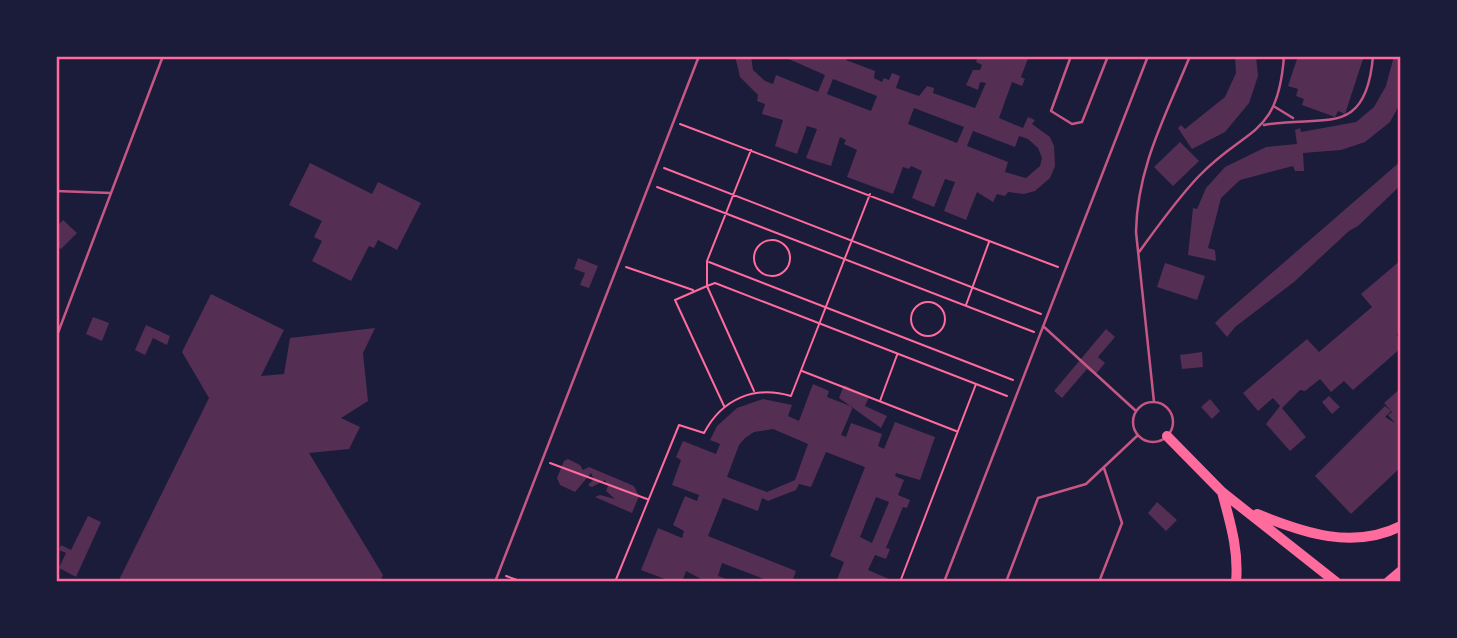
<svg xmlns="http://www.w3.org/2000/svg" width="1457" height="638" font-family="'PT Sans',sans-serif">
	<rect width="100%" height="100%" fill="#1b1b3a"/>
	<path fill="#542f53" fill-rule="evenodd" d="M735,56H751L753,70L765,81L773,84L776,75L818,92L825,75L782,56H847L846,60L875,71L874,78L882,82L884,78L889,80L892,73L900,76L896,88L919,96L927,86L934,88L933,93L975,108L986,83L980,82L978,90L966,85L973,70H980L982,65L976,62L978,56H1029L1021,77L1025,79L1022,86L1012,82L999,118L1023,128L1028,117L1035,120L1032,124L1050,137L1054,146L1055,166L1050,178L1035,191L1024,194L1008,192L1005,196L997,194L993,202L977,192L966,220L944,211L955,182L945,179L934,207L912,198L922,171L911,166L909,169L903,167L893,194L847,177L857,150L844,144L846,140L840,137L831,166L806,158L817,129L807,126L797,154L775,146L783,120L762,114L765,104L757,101L758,95L740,77ZM833,79L877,96L871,111L827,94ZM914,108L964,127L957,143L908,124ZM973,131L1015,147L1019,136L1028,139L1038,148L1042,158L1040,166L1026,178L1005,172L1008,162L967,146Z
		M1235,56H1256L1258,76L1249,103L1225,132L1192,149L1178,128L1181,125L1185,129L1225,97L1236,73Z
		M1298,56H1364L1345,114L1338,111L1335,117L1302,105L1304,99L1296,96L1298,89L1288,86Z
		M1394,56H1401V102L1390,122L1365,142L1341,150L1303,153L1304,171H1295L1293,166L1240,180L1221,198L1208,248L1215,250L1216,261L1188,255L1193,208L1197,209L1206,188L1225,167L1266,147L1297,144L1295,130L1300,128L1301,132L1356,122L1374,107L1386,86Z
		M1180,142L1199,161L1173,186L1154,167Z
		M1401,161V185L1358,226L1349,231L1294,282L1235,327L1227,337L1215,323L1221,317Z
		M310,163L372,194L378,182L421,203L397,250L378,240L374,248L369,246L351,281L312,261L322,241L314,237L322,221L289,205Z
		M63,220L77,233L61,249L56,245V227Z
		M578,258L598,266L589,288L580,285L585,273L574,269Z
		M1401,260V331L1397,334L1401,348L1353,390L1344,381L1331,392L1320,379L1305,391L1300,390L1282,408L1306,437L1290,451L1266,424L1280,406L1273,398L1258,411L1243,393L1307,339L1319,352L1372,307L1361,294Z
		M1165,263L1205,276L1197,300L1157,287Z
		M211,294L284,330L261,376L284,374L290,338L375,328L363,353L368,401L341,418L360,427L349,449L309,453L383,575L380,582H118L209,398L182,352Z
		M93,317L109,323L102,341L86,334Z
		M146,325L170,336L167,345L153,338L145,355L135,350Z
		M1106,329L1115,337L1098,357L1105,363L1095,375L1087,369L1062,398L1054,391Z
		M1202,352L1203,367L1182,369L1180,355Z
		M813,384L829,391L827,397L853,407L841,435L846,437L851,423L882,434L878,446L884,449L895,422L935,437L920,480L896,473L895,476L904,480L898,495L910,500L907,508L903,507L886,548L890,549L886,559L875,555L868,570L896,582H836L844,562L830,556L865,467L826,452L811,487L799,484L796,490L768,501L762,498L758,511L723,498L708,536L796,571L792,582H763L764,579L722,563L718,576L734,582H707L686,571L682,582H673L641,570L658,528L682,538L684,531L673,525L685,496L697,501L699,495L672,485L681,460L676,457L683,441L716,454L720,444L710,440L717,426L737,408L763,399L792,405L788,416L799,421ZM773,429L808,444L795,480L767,492L727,477L739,445L745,438L754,432ZM876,497L889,502L872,543L860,537Z
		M844,385L869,397L865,406L887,416L881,428L839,398Z
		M1401,388V467L1351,514L1315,476L1385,406L1391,411L1385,417L1395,423L1388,415L1392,412L1384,403Z
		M1329,396L1340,407L1332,414L1322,402Z
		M1210,399L1220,411L1212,419L1201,407Z
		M568,459L580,465L583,470L589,467L634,486L639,496L632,513L595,497L600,495L615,499L606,491L608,486L605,480L592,487L588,485L594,479L591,473L575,492L560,485L557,478L564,461Z
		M1157,502L1177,520L1166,531L1148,513Z
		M88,516L101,522L76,577L59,568L66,553L59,550L61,545L71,550Z"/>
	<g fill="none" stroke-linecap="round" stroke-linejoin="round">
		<path stroke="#ff6b9d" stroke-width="2" d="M680,124L1058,267
			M751,150L707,261V286L715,283L1007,396
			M664,168L1041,314
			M657,187L1034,332
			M754 258a18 18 0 1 1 36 0a18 18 0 1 1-36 0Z
			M709,262L1013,380
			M626,267L693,290
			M911 319a17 17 0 1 1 34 0a17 17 0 1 1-34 0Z
			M966,305L989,242
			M802,371L956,431
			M880,401L897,355
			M724,406L675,300L707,286L754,391
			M550,463L647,499
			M506,576L523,582
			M615,582L679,425L704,433C722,399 754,385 791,396L870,194
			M900,582L976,384"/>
		<path stroke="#c65784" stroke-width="2.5" d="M1071,56L1051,111L1072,124L1082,122L1108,56
			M1275,107L1293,118
			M1264,125C1323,114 1366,140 1373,56
			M56,191L111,193
			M1139,252C1158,226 1177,199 1199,176C1247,126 1278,138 1284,56
			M1043,326L1136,411
			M56,338L163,56
			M1154,402L1136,232C1137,167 1166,115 1190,56
			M1133 422a20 20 0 1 1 40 0a20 20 0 1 1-40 0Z
			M495,582L699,56
			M944,582L1148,56
			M1006,582L1038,498L1086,484L1138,435
			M1099,582L1122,523L1104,468"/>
		<path stroke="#ff6b9d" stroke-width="10" d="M1167,436L1222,492L1336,582
			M1222,492C1230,522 1239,550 1236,582
			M1257,514C1304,533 1353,550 1401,526
			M1388,582L1401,571"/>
	</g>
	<rect width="1457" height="638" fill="none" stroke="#1b1b3a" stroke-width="116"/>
	<rect x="58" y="58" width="1341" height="522" fill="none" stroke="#ff6b9d" stroke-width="2.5"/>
</svg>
